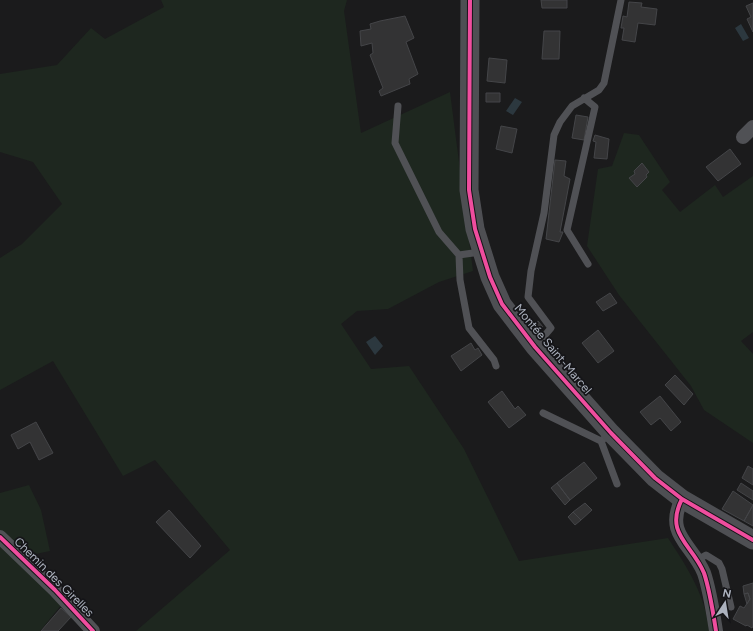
<svg xmlns="http://www.w3.org/2000/svg" width="753" height="631" font-family="Figtree,sans-serif">
	<rect width="100%" height="100%" fill="#1b1b1c"/>
	<path fill="#1e271f" d="M161,0H347L344,11L361,133L450,92L473,271L439,282L388,309L357,311L341,324L371,369L409,366L464,449L519,561L668,538C687,567 706,596 709,631H136L230,550L155,460L123,476L53,361L0,390V258L22,244L62,204L33,162L0,152V74L57,65L91,28L105,39L164,7Z
		M624,133L639,135L670,182L662,190L680,212L715,185L723,197L753,176V332L741,341L753,354V443L704,410L691,386L619,295L587,246L598,169L612,166Z
		M29,485L41,510L50,551L16,558L62,604L40,631H0V493Z"/>
	<path fill="#2c383f" d="M741,24L749,38L743,41L735,28Z
		M515,98L522,102L513,115L506,111Z
		M375,336L383,346L375,355L366,342Z"/>
	<path fill="#333334" stroke="#444548" d="M541,0H567V8H542Z
		M629,2L642,3L641,7L657,9L655,25L638,23L635,42L622,40L624,28H621L623,16L627,17Z
		M753,3V32L747,19L751,17L746,6Z
		M405,16L414,38L406,42L418,74L409,79L410,84L381,96L379,91L383,88L370,55L373,53L372,43L361,46L360,31L371,29L370,24L380,21Z
		M544,31H560L559,59H542Z
		M489,58L507,60L505,83L487,81Z
		M486,93H500V102H486Z
		M576,115L588,117L584,140L572,138Z
		M501,126L517,129L512,153L496,149Z
		M595,135L609,139L607,159L594,158L596,142L593,141Z
		M730,149L741,164L718,181L706,167Z
		M555,160L566,161L564,176L570,179L560,232H563L559,242L546,239Z
		M642,163L649,172L646,175L647,177L637,187L629,178L635,174L634,171Z
		M610,293L617,303L603,311L596,302Z
		M538,321L543,327L537,332L532,326Z
		M598,330L614,351L598,363L582,343Z
		M471,343L475,350L478,348L482,355L461,371L451,356Z
		M675,375L693,394L684,405L665,385Z
		M502,391L515,409L518,406L526,415L509,428L488,402Z
		M660,396L681,422L671,431L660,418L651,425L640,412Z
		M36,422L53,453L39,460L30,442L18,449L11,435Z
		M584,462L597,478L570,500L557,483Z
		M748,466L753,469V485L742,478Z
		M557,483L570,500L565,505L551,488Z
		M741,483L753,491V500L737,490Z
		M733,491L753,505L744,521L722,509Z
		M585,503L592,510L581,520L573,512Z
		M753,505V526L744,521Z
		M169,510L201,546L190,558L156,522Z
		M573,512L581,520L575,525L568,517Z
		M753,583V626L752,628L747,625L746,626L733,619L740,606L744,608L750,599L748,593L744,594L743,586Z
		M748,593L750,599L747,604L744,594Z
		M61,608L71,617L58,631H41Z"/>
	<g fill="none" stroke-linecap="round" stroke-linejoin="round">
		<path stroke="#505155" stroke-width="7" d="M584,98L595,107L567,230L588,264
			M398,106L395,143L439,232L459,255
			M480,252L459,255L460,280L469,328L494,360L496,366
			M535,347L551,328L528,297L531,271L544,213L554,135L560,122L572,106L599,90L604,83L621,0
			M543,413L601,441L611,433
			M601,441L617,484
			M697,560L706,555L719,563L722,569L731,607"/>
		<path stroke="#505155" stroke-width="14" d="M743,137L753,127
			M682,499C664,534 692,544 704,573C710,591 713,612 716,631
			M0,537L55,590L93,631"/>
		<path stroke="#4e4f53" stroke-width="19" d="M470,0L469,190L475,229L490,277L502,304L535,347L611,433L655,478L682,499L753,540"/>
		<defs>
			<path id="cycleway" d="M470,0L469,190L475,229L490,277L502,304L535,347L611,433L655,478L682,499L753,540
				M682,499C664,534 692,544 704,573C710,591 713,612 716,631
				M0,537L55,590L93,631"/>
		</defs>
		<use href="#cycleway" stroke="#151518" stroke-width="6"/>
		<use href="#cycleway" stroke="#ef4d9e" stroke-width="4"/>
	</g>
	<g text-anchor="middle" dominant-baseline="central" stroke-width="3.5" stroke-linejoin="round" paint-order="stroke">
		<g font-size="12" fill="#acb2be" stroke="#151518">
			<text transform="translate(553 349) rotate(50)">Montée Saint-Marcel</text>
			<text transform="translate(54 577) rotate(45)">Chemin des Girelles</text>
		</g>
	</g>
	<g transform="translate(725 603) rotate(12)" stroke="#151518" stroke-width="3" paint-order="stroke">
	<path d="M0-3L7 15L0 10L-7 15Z" fill="#acb2be"/>
	<text y="-6" font-size="11" font-weight="bold" text-anchor="middle" fill="#acb2be">N</text>
	</g>
</svg>
